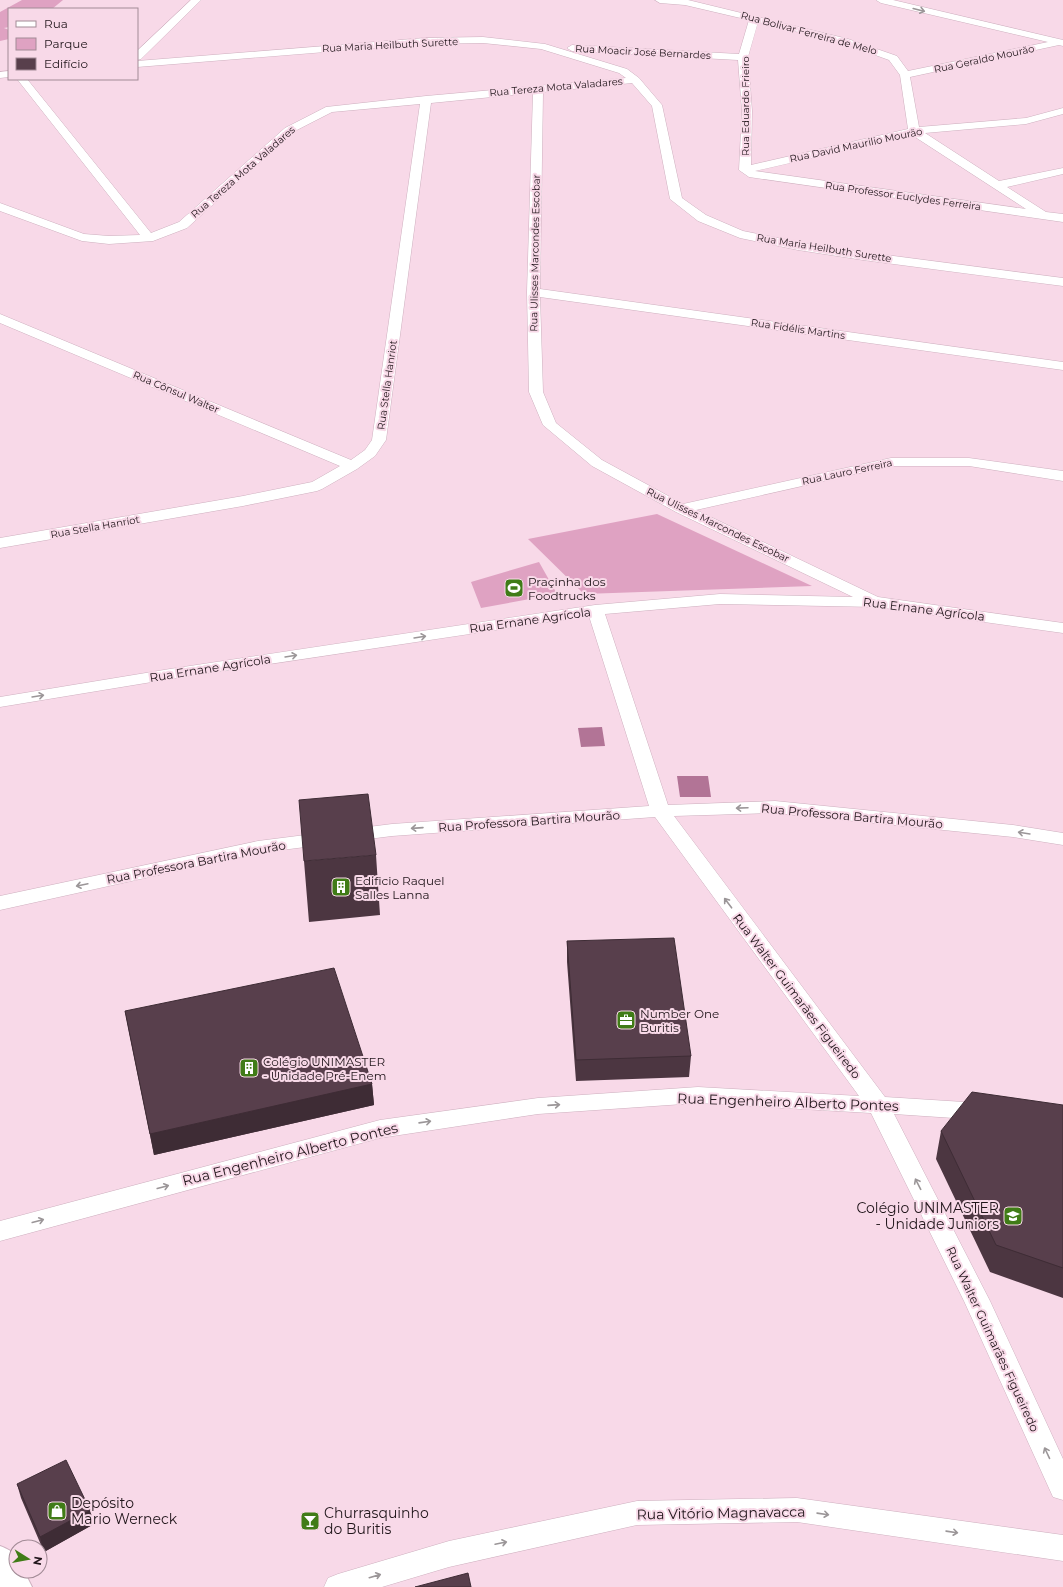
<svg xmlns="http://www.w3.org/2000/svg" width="1063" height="1587" font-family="Montserrat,sans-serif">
	<rect width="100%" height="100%" fill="#f8d9e8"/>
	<path fill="#dfa2c2" d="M22,0H63L52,9H9V27L4,28L9,30V39L0,41V12Z
		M657,514L812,586L584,594L528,539Z
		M539,562L557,594L481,608L471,582Z"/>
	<path fill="#b27496" d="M602,727L605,746L581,747L578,728Z
		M677,776H708L711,797H680Z"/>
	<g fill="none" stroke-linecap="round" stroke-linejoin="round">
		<defs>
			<path id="minor" d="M191,0H201L141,59L137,60V51Z
				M655,0H688L848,39L897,56L908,71L1048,42L881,3L876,0H893L1063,40V46L1059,45L910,77L919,127L1026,118L1063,108V114L1026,124L925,133L999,181L1063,168V174L1007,187L1046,212L1063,214V222L749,177L739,170L742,111L738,60L572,51L567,48L572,45L739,54L749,20L685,5L660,3ZM758,22L842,43L889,60L900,75L908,129L751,165L752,111L748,57ZM912,135L1026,209L755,171Z
				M483,37L545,44L627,69L639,78L662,105L682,198L706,215L743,231L798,242L863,252L1063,278V286L863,260L798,250L740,238L698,221L670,199L652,106L632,83L543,92L540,289L1063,362V370L540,297L543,392L556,423L602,460L683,504L891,458H969L1063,471V481L969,466H891L696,510L878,597L1063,623V633L877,607L720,604L605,614L668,805L775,801L1013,825L1063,833V845L1013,837L775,813L674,816L885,1097L964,1102L992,1106L995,1112L992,1118L984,1120L894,1114L990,1301L1063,1459V1500L1053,1497L964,1301L871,1113L698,1103L538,1114L380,1138L0,1241V1221L380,1120L538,1098L698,1087L859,1096L655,817L392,836L258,853L0,910V896L258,841L392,824L649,806L589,616L170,679L0,707V697L170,669L595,605L720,594L853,597L676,512L592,466L543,425L529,392L527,292L533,93L431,103L386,440L375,456L357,469L322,489L317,491L243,506L0,548V538L243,496L312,482L340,466L0,323V314L351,460L365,450L372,440L420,104L332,112L293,132L187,228L153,241L109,244L82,241L0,211V203L84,234L109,236L140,235L17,79H27L151,233L179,222L285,128L326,107L426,96L626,78L619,73L541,49L483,43L425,44L137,67V61L425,38Z
				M9,71V77L0,78V72Z
				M797,1498L1063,1535V1561L797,1522L637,1525L449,1567L382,1587H324L328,1578L338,1574L449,1541L637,1501Z"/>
			<path id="secondary" d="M0,1546C16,1552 16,1555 16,1571H24L32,1587H0Z"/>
		</defs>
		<use href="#minor" stroke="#ceb0bf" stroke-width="1"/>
		<use href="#secondary" stroke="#ceb0bf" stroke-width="2"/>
		<use href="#minor" fill="#fff" fill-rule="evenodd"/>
		<use href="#secondary" fill="#fff" fill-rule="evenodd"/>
	</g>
	<path fill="#4c3641" d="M376,855L380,915L309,922L304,861Z
		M567,941L691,1056L689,1077L576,1081L567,962Z
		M125,1011L372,1084L374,1105L154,1155L129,1032Z
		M1063,1105V1298L990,1272L936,1159L941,1131Z
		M17,1484L94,1524L44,1552L21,1498Z"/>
	<path fill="#3e2c35" d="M372,1084L374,1105L154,1155L150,1134Z
		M90,1510L94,1524L44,1552L40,1537Z"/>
	<path fill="#583f4c" stroke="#3e2c35" d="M368,794L376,855L304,861L299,800Z
		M674,938L691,1056L576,1060L567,941Z
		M334,968L372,1084L150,1134L125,1011Z
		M972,1092L1063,1105V1268L996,1245L941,1131Z
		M66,1460L90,1510L40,1537L17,1484Z
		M468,1573L471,1587H415Z"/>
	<defs><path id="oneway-shaft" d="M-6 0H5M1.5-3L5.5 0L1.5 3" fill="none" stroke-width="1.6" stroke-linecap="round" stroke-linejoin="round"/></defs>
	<g stroke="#9b9698">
		<use href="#oneway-shaft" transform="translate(919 10) rotate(14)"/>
		<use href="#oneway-shaft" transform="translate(420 637) rotate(-9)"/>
		<use href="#oneway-shaft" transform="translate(291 656) rotate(-9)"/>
		<use href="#oneway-shaft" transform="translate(38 696) rotate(-9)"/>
		<use href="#oneway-shaft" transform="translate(742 808) rotate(178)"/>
		<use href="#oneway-shaft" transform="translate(417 828) rotate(176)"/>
		<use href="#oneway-shaft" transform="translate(1024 833) rotate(-171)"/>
		<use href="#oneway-shaft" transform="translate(82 885) rotate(168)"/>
		<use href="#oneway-shaft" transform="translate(728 903) rotate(-127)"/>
		<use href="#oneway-shaft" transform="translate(554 1105) rotate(-4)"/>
		<use href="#oneway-shaft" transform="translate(425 1122) rotate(-8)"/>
		<use href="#oneway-shaft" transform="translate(918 1184) rotate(-117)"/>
		<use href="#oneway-shaft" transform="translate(163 1187) rotate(-15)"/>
		<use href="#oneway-shaft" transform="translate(38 1221) rotate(-15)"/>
		<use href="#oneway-shaft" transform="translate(1047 1453) rotate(-115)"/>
		<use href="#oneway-shaft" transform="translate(823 1514) rotate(8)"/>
		<use href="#oneway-shaft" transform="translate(952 1532) rotate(8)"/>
		<use href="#oneway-shaft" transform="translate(501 1543) rotate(-12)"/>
		<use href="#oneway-shaft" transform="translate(375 1576) rotate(-16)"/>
	</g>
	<defs>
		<symbol id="stadium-square" viewBox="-11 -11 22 22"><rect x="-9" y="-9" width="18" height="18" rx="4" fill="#407c17" stroke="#f8d9e8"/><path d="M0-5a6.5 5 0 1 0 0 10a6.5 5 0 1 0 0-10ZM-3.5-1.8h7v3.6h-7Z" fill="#fff"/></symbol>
		<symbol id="building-square" viewBox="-11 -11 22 22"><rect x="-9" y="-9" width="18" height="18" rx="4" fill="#407c17" stroke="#f8d9e8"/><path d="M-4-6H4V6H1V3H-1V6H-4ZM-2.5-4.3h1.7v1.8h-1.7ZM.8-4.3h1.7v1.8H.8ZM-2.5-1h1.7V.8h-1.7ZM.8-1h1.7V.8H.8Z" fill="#fff"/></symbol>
		<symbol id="office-square" viewBox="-11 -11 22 22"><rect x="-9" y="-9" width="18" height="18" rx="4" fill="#407c17" stroke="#f8d9e8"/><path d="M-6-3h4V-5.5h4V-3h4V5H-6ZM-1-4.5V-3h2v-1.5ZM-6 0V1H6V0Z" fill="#fff"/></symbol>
		<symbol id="school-square" viewBox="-11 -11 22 22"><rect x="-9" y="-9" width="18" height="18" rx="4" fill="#407c17" stroke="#f8d9e8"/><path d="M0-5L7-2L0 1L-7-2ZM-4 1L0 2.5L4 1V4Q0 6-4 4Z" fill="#fff"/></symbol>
		<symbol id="shop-square" viewBox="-11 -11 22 22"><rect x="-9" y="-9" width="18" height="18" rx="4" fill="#407c17" stroke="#f8d9e8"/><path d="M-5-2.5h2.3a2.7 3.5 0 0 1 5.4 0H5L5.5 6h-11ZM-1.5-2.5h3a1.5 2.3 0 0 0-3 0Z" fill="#fff"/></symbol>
		<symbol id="bar-square" viewBox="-11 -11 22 22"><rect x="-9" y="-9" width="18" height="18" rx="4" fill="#407c17" stroke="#f8d9e8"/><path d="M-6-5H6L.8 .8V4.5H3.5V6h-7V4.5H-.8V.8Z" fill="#fff"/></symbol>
	</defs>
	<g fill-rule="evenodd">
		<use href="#stadium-square" x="503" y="577" width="22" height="22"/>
		<use href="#building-square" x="330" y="876" width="22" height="22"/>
		<use href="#office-square" x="615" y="1009" width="22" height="22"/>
		<use href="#building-square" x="238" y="1057" width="22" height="22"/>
		<use href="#school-square" x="1002" y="1205" width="22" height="22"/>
		<use href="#shop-square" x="46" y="1500" width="22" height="22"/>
		<use href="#bar-square" x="299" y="1510" width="22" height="22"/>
	</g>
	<g text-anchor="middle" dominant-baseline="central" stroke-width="4" stroke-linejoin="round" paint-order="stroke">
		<g font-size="10" fill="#20151a" stroke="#f8d9e8">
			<text transform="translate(809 33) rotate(15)">Rua Bolivar Ferreira de Melo</text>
			<text transform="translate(390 45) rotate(-3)">Rua Maria Heilbuth Surette</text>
			<text transform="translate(643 52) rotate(3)">Rua Moacir José Bernardes</text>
			<text transform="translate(984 59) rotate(-12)">Rua Geraldo Mourão</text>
			<text transform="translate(556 87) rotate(-5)">Rua Tereza Mota Valadares</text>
			<text transform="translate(745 106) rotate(-90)">Rua Eduardo Frieiro</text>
			<text transform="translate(856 145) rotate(-12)">Rua David Maurilio Mourão</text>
			<text transform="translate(243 172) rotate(-41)">Rua Tereza Mota Valadares</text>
			<text transform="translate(903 196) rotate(8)">Rua Professor Euclydes Ferreira</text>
			<text transform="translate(824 248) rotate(9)">Rua Maria Heilbuth Surette</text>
			<text transform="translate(535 253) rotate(-89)">Rua Ulisses Marcondes Escobar</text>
			<text transform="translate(798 329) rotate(8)">Rua Fidélis Martins</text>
			<text transform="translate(387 385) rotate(-82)">Rua Stella Hanriot</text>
			<text transform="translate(176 392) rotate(23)">Rua Cônsul Walter</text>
			<text transform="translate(847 472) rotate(-12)">Rua Lauro Ferreira</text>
			<text transform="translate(718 525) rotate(26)">Rua Ulisses Marcondes Escobar</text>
			<text transform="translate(95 527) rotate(-10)">Rua Stella Hanriot</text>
		</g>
		<g font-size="12" fill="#20151a" stroke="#f8d9e8" text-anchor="start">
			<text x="528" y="581">Praçinha dos<tspan x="528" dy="14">Foodtrucks</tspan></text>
			<text x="355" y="880">Edificio Raquel<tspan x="355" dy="14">Salles Lanna</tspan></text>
			<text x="640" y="1013">Number One<tspan x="640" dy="14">Buritis</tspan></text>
			<text x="263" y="1061">Colégio UNIMASTER<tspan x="263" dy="14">- Unidade Pré-Enem</tspan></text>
		</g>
		<g font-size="12" fill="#20151a" stroke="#f8d9e8">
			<text transform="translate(924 609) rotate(7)">Rua Ernane Agrícola</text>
			<text transform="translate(530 620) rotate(-8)">Rua Ernane Agrícola</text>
			<text transform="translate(210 668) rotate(-9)">Rua Ernane Agrícola</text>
			<text transform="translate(852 816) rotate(5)">Rua Professora Bartira Mourão</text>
			<text transform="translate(529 821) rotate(-4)">Rua Professora Bartira Mourão</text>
			<text transform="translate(196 862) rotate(-11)">Rua Professora Bartira Mourão</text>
			<text transform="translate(797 996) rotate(53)">Rua Walter Guimarães Figueiredo</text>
			<text transform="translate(993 1339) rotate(65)">Rua Walter Guimarães Figueiredo</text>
		</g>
		<g font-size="14" fill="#20151a" stroke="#f8d9e8">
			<text transform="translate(788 1102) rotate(2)">Rua Engenheiro Alberto Pontes</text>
			<text transform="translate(290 1154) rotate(-14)">Rua Engenheiro Alberto Pontes</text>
			<text transform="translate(721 1513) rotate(-1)">Rua Vitório Magnavacca</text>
		</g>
		<g font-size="14" fill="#20151a" stroke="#f8d9e8" text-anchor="start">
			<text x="999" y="1208" text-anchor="end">Colégio UNIMASTER<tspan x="999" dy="16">- Unidade Juniors</tspan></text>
			<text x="71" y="1503">Depósito<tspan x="71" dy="16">Mario Werneck</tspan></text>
			<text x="324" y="1513">Churrasquinho<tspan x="324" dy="16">do Buritis</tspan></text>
		</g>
	</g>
	<rect x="8" y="8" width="130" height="72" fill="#f8d9e8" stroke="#a28b96"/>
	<rect x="16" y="21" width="20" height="6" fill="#ffffff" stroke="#a28b96"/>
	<text x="44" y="28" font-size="12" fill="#20151a">Rua</text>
	<rect x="16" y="38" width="20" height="12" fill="#dfa2c2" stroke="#a28b96"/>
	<text x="44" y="48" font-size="12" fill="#20151a">Parque</text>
	<rect x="16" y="58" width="20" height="12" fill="#583f4c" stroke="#a28b96"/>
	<text x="44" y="68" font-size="12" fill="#20151a">Edifício</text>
	<g transform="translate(28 1559) rotate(101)"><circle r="19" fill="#f8d9e8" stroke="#a28b96"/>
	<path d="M0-3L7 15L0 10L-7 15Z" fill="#407c17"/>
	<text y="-6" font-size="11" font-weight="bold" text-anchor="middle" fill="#20151a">N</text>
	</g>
</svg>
